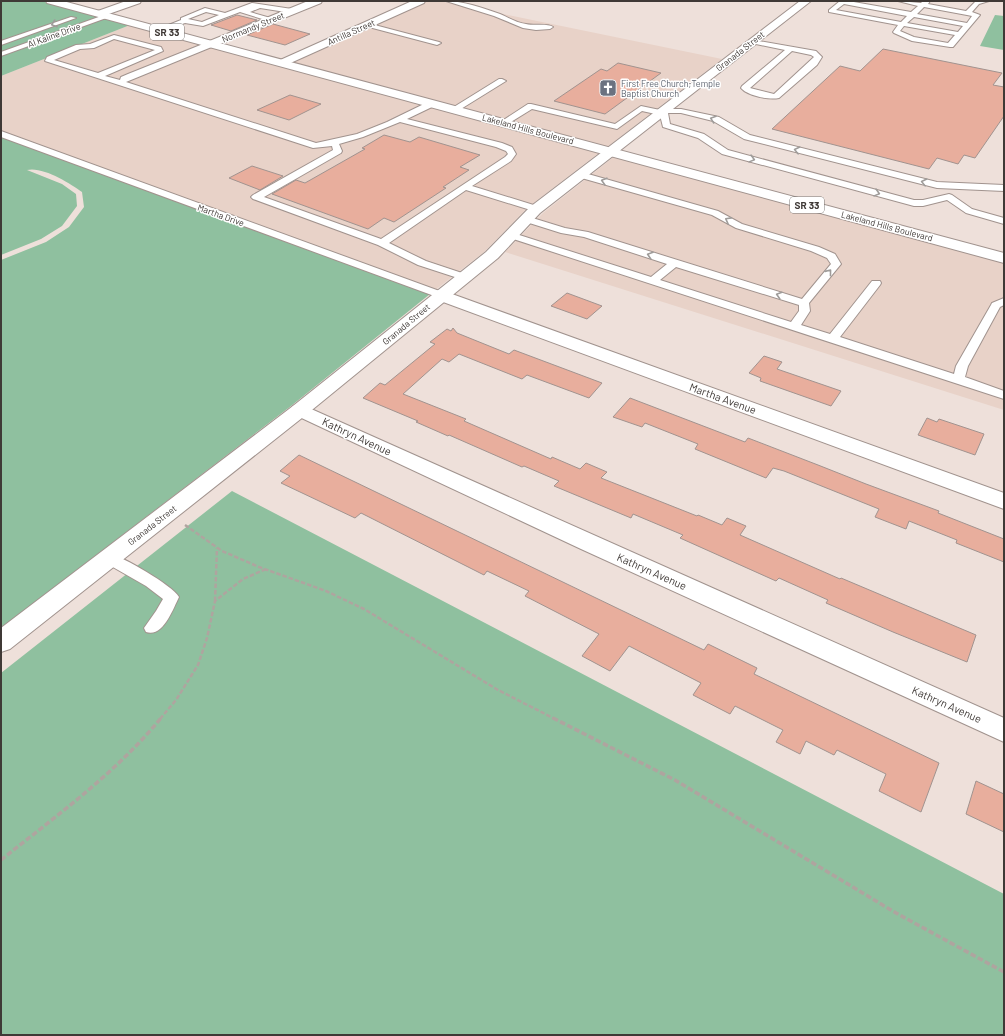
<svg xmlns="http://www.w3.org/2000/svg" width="1005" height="1036" font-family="Barlow,sans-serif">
	<rect width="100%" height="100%" fill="#eee0da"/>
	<path fill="#e8d2c8" d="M427,1H440L722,59L607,147L292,63Z
		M130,25L600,152L527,208L484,252L430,294L1,137V76Z
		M615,156L1004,262V410L505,252L543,213Z"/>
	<path fill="#8fc09f" d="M1,1H41L130,25L1,76Z
		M995,15L1004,16V50L980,46Z
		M1,137L430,294L291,406L1,628V260L46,242L69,227L84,207L82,192C70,183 42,166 27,170L62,184L76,194L77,206L62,226L41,239L1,255Z
		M232,491L1004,894V1035H1V673Z"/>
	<path fill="#e8ae9d" stroke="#a1938f" d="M237,15L257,20L231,31L211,25Z
		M273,24L310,34L285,45L247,35Z
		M883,49L1002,73L993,85L1004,87V116L975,158L964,155L958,164L937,158L929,169L772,129L840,66L860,71Z
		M618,63L661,73L605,114L554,101L601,69L607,71Z
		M290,95L321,104L289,120L257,110Z
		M384,135L410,142L419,137L480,155L460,167L469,170L443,187L446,188L394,222L384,218L368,229L272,194L296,180L305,183L365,149L362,148Z
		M252,166L283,176L260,190L229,178Z
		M567,293L602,306L587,319L551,306Z
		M453,328L457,333L509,354L514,350L602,383L589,398L527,375L522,379L459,354L449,362L442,359L403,394L466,419L464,421L551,459L552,457L580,469L586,463L607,472L601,478L697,516L698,515L722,525L727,518L746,526L740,535L840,579L841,578L976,635L967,662L893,632L826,603L828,600L779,578L776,581L680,538L683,535L633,514L631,518L554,486L559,481L524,466L522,467L449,435L448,436L416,422L418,421L363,398L380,383L385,385L435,344L430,342L447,329L451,331Z
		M764,356L782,362L777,369L841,391L831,406L760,381L761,378L749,373Z
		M630,398L745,442L748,438L818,465L866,484L939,511L938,513L1004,539V562L956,543L957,540L909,521L906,529L875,517L879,509L784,471L773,468L766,478L695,449L698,444L645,423L642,427L613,417Z
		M927,418L937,422L939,419L984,434L975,455L918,435Z
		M299,455L704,650L708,644L757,668L754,674L939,763L921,812L879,791L886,774L837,750L834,755L806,741L800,754L776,742L783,730L735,706L730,714L693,695L701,683L629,646L610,671L582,656L599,634L525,596L529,591L487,571L484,575L361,513L355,518L281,483L290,476L280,471Z
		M976,781L1004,794V832L966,814Z"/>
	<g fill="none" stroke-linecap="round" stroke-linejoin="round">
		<defs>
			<path id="service" d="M446,1C463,1 483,8 500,14C509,18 517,23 526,24C534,26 548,23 553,27L550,29L536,30L523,28L494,16Z
				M840,1H848L911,12L918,6L898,1L921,3L923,1H930L928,4L966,11L975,2L989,1L979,4L972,12L980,15L953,47H950L912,41L894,33L893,32L898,25L829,12V10ZM844,4L907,16L901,22L836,10ZM924,7L967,15L972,16L967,23L917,14ZM914,17L963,26L958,32L907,23ZM904,26L955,35L948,43L914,37L900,31Z
				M252,3L292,9L295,11L292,13L260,8L250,12L274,19L275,20L272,22L240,12L203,26L185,23L159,32L156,30L181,20V18L205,8L225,13ZM206,12L219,15L202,22L188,19Z
				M107,14L110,16L109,17L1,56V52Z
				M71,17L76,18L1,45V41Z
				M367,23L439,42L441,43L437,45L365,26V24Z
				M114,35L161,47L163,51L105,76L120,80L121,77L128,74L208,42H214V46L126,82L316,143L357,134L387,122L428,102H434V106L407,119L502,143L512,147L516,154L511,161L472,186L540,207L542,209L537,212L466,190L389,243L426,261L468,275L469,277L464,280L418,265L378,245L253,199L251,197L253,195L333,150L332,146L313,148L45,61L47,57L76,45L90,44ZM114,39L155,50L98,73L54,60L80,49L94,48ZM400,122L496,147L506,151L508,154L505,157L381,239L264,197L341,153L342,151L339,144L363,137Z
				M753,40L816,51L822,57L817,65L779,98C769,100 748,96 741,88L742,86L785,50L751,43V41ZM792,51L811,55L814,57L774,94L750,88Z
				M499,79H502L506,81L456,112H453L449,110Z
				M528,104H531L615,124L641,106L660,110L663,109H681L719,117L750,135L937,182L1004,185V191L937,188L744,139L713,121L681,113H668L670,124L704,134L728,150L914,200H923L949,194L952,195L972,209L1004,218V224L966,213L947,200L923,206H914L722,154L698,138L663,127L660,115L642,111L617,129L532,109L506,125H503L499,123Z
				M1,131L445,293L446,295L445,297H437L1,137Z
				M581,172L718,211L742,224L819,247L835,254L841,264L809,303L810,311L801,325L830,334L872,281H880L881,283L880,285L840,337L954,374L956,366L991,305L992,303L1004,298V305L1000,307L968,366L965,377L1004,391V399L507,237L505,235L507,233H513L651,277L667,264L584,237L561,233L523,221L521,219L526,216L565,228L588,232L802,299L831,264L827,258L811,251L736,228L712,215L578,177L577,175L578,173ZM676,267L799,305V311L791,322L660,280Z
				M109,553C123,557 172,585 179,597C173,609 163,638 146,632L144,628L156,611L163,599L146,586L104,562L102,558L104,554Z"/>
			<path id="minor" d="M126,1H141L140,3L103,16H95L94,14L95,12Z
				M308,1H322L321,3L215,46H207L205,44L207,42Z
				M412,1H425L424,3L286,65H278L276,63L278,61Z
				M441,290L1004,493V509L435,299L433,295L435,291Z
				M300,404L1004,718V742L581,549L293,414L290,410L293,406Z"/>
			<path id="tertiary" d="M800,1H811L540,213L498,258L307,414L10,649L1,652V628L293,406L486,252L530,207Z"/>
			<path id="primary" d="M46,1H63L1004,253V263L47,3Z"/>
		</defs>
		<use href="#service" stroke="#a1938e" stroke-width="2"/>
		<use href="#minor" stroke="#a1938e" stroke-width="2"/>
		<use href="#tertiary" stroke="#a1938e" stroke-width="2"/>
		<use href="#primary" stroke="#a1938e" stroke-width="2"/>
		<path stroke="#afa49f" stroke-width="2.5" stroke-dasharray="4.5 2" stroke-linecap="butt" d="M185,525L222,551L259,567L326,591L364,609L498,690L555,719
			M215,601L217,548
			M160,719L176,700L198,665L207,638L215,601L243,579L266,569"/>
		<path stroke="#afa49f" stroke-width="3.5" stroke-dasharray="5.5 2.5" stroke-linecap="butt" d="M553,718L675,780L896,913L1004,972
			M1,860C56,816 116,773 161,718"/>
		<use href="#service" fill="#fff" fill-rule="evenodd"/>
		<use href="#minor" fill="#fff" fill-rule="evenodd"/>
		<use href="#tertiary" fill="#fff" fill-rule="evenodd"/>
		<use href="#primary" fill="#fff" fill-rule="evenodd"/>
	</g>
	<defs><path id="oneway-chevron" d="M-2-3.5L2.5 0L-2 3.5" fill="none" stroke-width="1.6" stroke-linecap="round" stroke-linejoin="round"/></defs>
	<g stroke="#9f9c9a">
		<use href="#oneway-chevron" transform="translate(54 24) rotate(161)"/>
		<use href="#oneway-chevron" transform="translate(713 119) rotate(-161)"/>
		<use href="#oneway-chevron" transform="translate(797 150) rotate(-166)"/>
		<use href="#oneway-chevron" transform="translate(752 159) rotate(15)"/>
		<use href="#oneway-chevron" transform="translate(604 181) rotate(-164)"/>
		<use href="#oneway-chevron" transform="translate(924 182) rotate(-166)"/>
		<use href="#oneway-chevron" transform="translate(877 193) rotate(15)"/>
		<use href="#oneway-chevron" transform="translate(728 220) rotate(-152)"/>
		<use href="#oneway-chevron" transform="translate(650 255) rotate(-162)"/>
		<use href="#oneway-chevron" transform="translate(829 272) rotate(-51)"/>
		<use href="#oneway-chevron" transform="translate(779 295) rotate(-163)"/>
	</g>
	<defs>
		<symbol id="church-square" viewBox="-11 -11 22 22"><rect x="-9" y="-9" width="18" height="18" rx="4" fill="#6b7280" stroke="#fff"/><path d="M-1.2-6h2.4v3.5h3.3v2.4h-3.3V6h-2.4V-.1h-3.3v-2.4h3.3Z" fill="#fff"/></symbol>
	</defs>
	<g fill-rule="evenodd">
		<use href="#church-square" x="598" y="78" width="20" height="20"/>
	</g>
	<g text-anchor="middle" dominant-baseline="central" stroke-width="3" stroke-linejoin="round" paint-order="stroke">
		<g font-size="9" fill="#3f3936" stroke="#fff">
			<text transform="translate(253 27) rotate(-22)">Normandy Street</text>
			<text transform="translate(351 32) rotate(-24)">Antilla Street</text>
			<text transform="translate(54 35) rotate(-20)">Al Kaline Drive</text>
			<text transform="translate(740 51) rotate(-38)">Granada Street</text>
			<text transform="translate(528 129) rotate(15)">Lakeland Hills Boulevard</text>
			<text transform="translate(221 215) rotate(20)">Martha Drive</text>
			<text transform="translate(887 226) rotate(15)">Lakeland Hills Boulevard</text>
			<text transform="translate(406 324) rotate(-40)">Granada Street</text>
			<text transform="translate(152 525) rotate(-38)">Granada Street</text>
		</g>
		<g font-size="9" fill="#5b616d" stroke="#fff" text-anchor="start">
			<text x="621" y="83">First Free Church;Temple<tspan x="621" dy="10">Baptist Church</tspan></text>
		</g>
		<g fill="#fff" stroke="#797472" stroke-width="1">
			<rect x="150" y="24" width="34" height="16" rx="3"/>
			<rect x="790" y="197" width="34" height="16" rx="3"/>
		</g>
		<g font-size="10" font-weight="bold" fill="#3f3936">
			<text x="167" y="32">SR 33</text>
			<text x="807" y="205">SR 33</text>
		</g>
		<g font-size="11" fill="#3f3936" stroke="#fff">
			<text transform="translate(723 398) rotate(20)">Martha Avenue</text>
			<text transform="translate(357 436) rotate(25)">Kathryn Avenue</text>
			<text transform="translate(652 571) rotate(24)">Kathryn Avenue</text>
			<text transform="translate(947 704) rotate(24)">Kathryn Avenue</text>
		</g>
	</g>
	<rect width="1005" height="1036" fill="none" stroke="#3f3936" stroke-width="4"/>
</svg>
